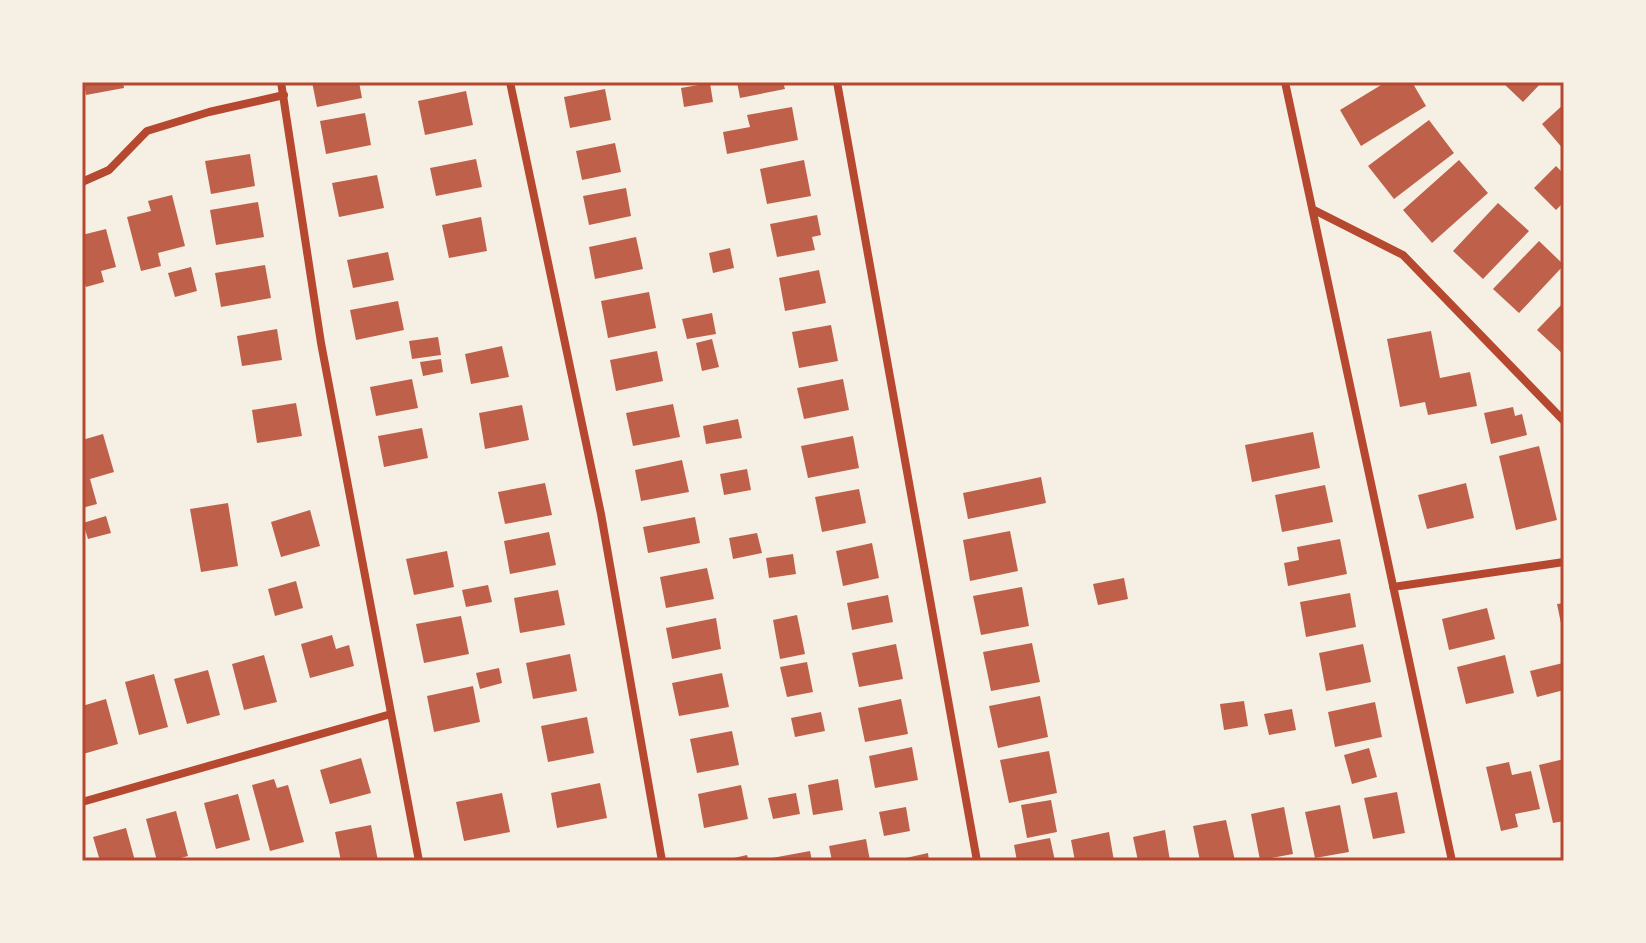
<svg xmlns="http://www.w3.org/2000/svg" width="1646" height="943" font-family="Cabin,sans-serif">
	<rect width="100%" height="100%" fill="#f6efe4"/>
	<path fill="#bf614a" d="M84,82H123L124,88L86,95Z
		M312,82H359L362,98L317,107Z
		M737,82H783L785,89L740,98Z
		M1386,82H1412L1426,106L1361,146L1340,110Z
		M1502,82H1542L1523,102Z
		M710,83L713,102L684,107L681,88Z
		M605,89L611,120L570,128L564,97Z
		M466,91L473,125L425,135L418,101Z
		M1564,104V150L1542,124Z
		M792,107L798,140L727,154L723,132L750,127L747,115Z
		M365,113L371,145L326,154L320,121Z
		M1429,120L1454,153L1394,199L1368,166Z
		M615,143L621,172L582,180L576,151Z
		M250,154L255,186L211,194L205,161Z
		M476,159L482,187L436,196L430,168Z
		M804,160L811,196L767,204L760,169Z
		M1459,160L1488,193L1432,243L1403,210Z
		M1556,166L1564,174V202L1556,210L1534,188Z
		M377,175L384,208L339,217L332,183Z
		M626,188L631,216L589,225L583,196Z
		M172,195L185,246L158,253L161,266L141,271L127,217L151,211L148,201Z
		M258,202L264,237L216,245L210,210Z
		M1498,203L1529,231L1483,279L1453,251Z
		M817,215L821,235L812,237L815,250L777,257L770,224Z
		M481,217L487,251L449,258L442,225Z
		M106,229L116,267L101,271L104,282L86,287L82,276V235Z
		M636,237L643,269L595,279L589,247Z
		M1539,241L1564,265L1519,313L1493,289Z
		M730,248L734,268L713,273L709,253Z
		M388,252L394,280L353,288L347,260Z
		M265,265L271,298L221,307L215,273Z
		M191,267L197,291L175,297L168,273Z
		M819,270L826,303L785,311L779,278Z
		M649,292L656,328L608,338L601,301Z
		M398,301L404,330L356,340L350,310Z
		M1564,302V355L1537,330Z
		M712,313L716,334L687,339L682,319Z
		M831,325L838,361L799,368L792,332Z
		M277,329L282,360L242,366L237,336Z
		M1431,331L1440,378L1470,372L1477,406L1428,415L1425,402L1400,407L1387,339Z
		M438,337L441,355L412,359L409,341Z
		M712,339L719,367L702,371L696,343Z
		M502,346L509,377L471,384L465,354Z
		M657,351L663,381L616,391L610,360Z
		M441,359L443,372L423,376L420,362Z
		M412,379L418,408L376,416L370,387Z
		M843,379L849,410L804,419L797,388Z
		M296,403L302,436L257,443L252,410Z
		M673,404L680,437L633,446L626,413Z
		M522,405L529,440L485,449L479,413Z
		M1513,407L1515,416L1522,414L1527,435L1491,444L1484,413Z
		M738,419L742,438L706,444L703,426Z
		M422,428L428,458L384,467L378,436Z
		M1313,432L1320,468L1252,482L1245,445Z
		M103,434L114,472L90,479L97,504L82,508V440Z
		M853,436L859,468L808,478L801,446Z
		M1539,446L1557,520L1516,530L1499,456Z
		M682,460L689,492L641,501L635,470Z
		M747,469L751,490L724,495L720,474Z
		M1041,477L1046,503L968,519L963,493Z
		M545,483L552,515L505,524L498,492Z
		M1466,483L1474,518L1427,529L1418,495Z
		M1325,485L1333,522L1282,532L1275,495Z
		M859,489L866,523L822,532L815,497Z
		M228,503L238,566L201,572L190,509Z
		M310,510L320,546L281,557L271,522Z
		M106,516L111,533L88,539L83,523Z
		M695,517L700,543L648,553L643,527Z
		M1010,531L1018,571L970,581L963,540Z
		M549,532L556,565L510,574L504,541Z
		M757,533L762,553L733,559L729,538Z
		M1340,539L1347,574L1288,586L1284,563L1299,560L1297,547Z
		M872,543L879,578L843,586L836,551Z
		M447,551L454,587L414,595L406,559Z
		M793,554L796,574L769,578L766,558Z
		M707,568L714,599L666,608L660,577Z
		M1124,578L1128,599L1098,605L1093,584Z
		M296,581L303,608L275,616L268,589Z
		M488,585L492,602L466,607L462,590Z
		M1022,587L1029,626L981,635L973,596Z
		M558,590L565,625L520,633L514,598Z
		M1350,593L1356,627L1306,637L1300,602Z
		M888,595L893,622L852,630L847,603Z
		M1564,603V633H1563L1557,604Z
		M1487,608L1495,639L1449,650L1442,619Z
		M797,615L805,654L780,659L773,620Z
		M461,616L469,654L424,663L416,624Z
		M716,618L721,649L672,659L666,628Z
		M332,635L336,649L349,645L354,666L310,678L301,644Z
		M1032,643L1040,682L991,691L983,652Z
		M896,644L903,679L859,687L852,653Z
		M1363,644L1371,682L1326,691L1319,653Z
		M570,654L577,691L533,699L526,663Z
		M264,655L277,702L244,710L232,664Z
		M1505,655L1514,693L1466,704L1457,667Z
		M807,662L813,692L787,697L780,667Z
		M1563,663L1564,690L1537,697L1530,671Z
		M499,668L502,683L480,689L476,673Z
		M208,670L220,715L187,724L174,679Z
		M722,673L729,707L679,716L672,683Z
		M154,674L168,727L139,735L125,682Z
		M473,686L480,722L434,732L427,696Z
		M1040,696L1048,737L998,748L989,706Z
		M106,699L118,744L83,754L82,706Z
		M901,699L908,734L865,742L858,708Z
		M1244,701L1248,726L1224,730L1220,704Z
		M1375,702L1382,737L1335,747L1328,712Z
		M1292,709L1296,730L1269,735L1264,714Z
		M821,712L825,731L795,737L791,718Z
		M587,717L594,753L548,762L541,726Z
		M732,731L739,765L697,773L690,739Z
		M912,747L918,780L875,788L869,756Z
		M1369,748L1377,777L1352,784L1344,755Z
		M1049,751L1057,793L1009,803L1000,760Z
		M361,758L371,793L330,804L320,770Z
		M1564,759V821L1553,823L1539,765Z
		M1509,762L1512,775L1531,771L1540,809L1515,814L1518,827L1501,831L1486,767Z
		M274,779L277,788L288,785L304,842L270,851L252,785Z
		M838,779L843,810L813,815L808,785Z
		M600,783L607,818L557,828L551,793Z
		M741,785L748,819L704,828L698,794Z
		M1397,792L1405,833L1373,839L1364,798Z
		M502,793L510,832L464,841L456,802Z
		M796,793L800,814L773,819L768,798Z
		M238,794L250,840L216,849L204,803Z
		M1051,800L1057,832L1027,838L1021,805Z
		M1340,805L1349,852L1315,858L1305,812Z
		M906,807L910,831L884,836L879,812Z
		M1284,807L1293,854L1260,860L1251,814Z
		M176,811L188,856L170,861H157L146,819Z
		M1226,820L1235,861H1200L1193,826Z
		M371,825L378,861H341L335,832Z
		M126,828L135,861H100L93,837Z
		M1165,830L1170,861H1138L1133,837Z
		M1109,832L1114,861H1075L1071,840Z
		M1050,838L1055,861H1017L1014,845Z
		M866,839L870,861H832L829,846Z
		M810,851L812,861H773L772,858Z
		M928,853L929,861H897V860Z
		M747,855L749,861H725V860Z"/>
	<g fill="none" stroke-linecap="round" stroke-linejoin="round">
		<path stroke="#b5482f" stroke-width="8" d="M281,82L321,343L419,861
			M510,82L601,514L662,861
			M837,82L977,861
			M1285,82L1452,861
			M82,182L109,170L147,131L209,112L284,95
			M1314,210L1403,255L1564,421
			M1393,587L1564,562
			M82,802L391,714"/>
	</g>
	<rect width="1646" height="943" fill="none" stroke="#f6efe4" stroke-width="168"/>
	<rect x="84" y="84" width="1478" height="775" fill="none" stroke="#b5482f" stroke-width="3"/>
</svg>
